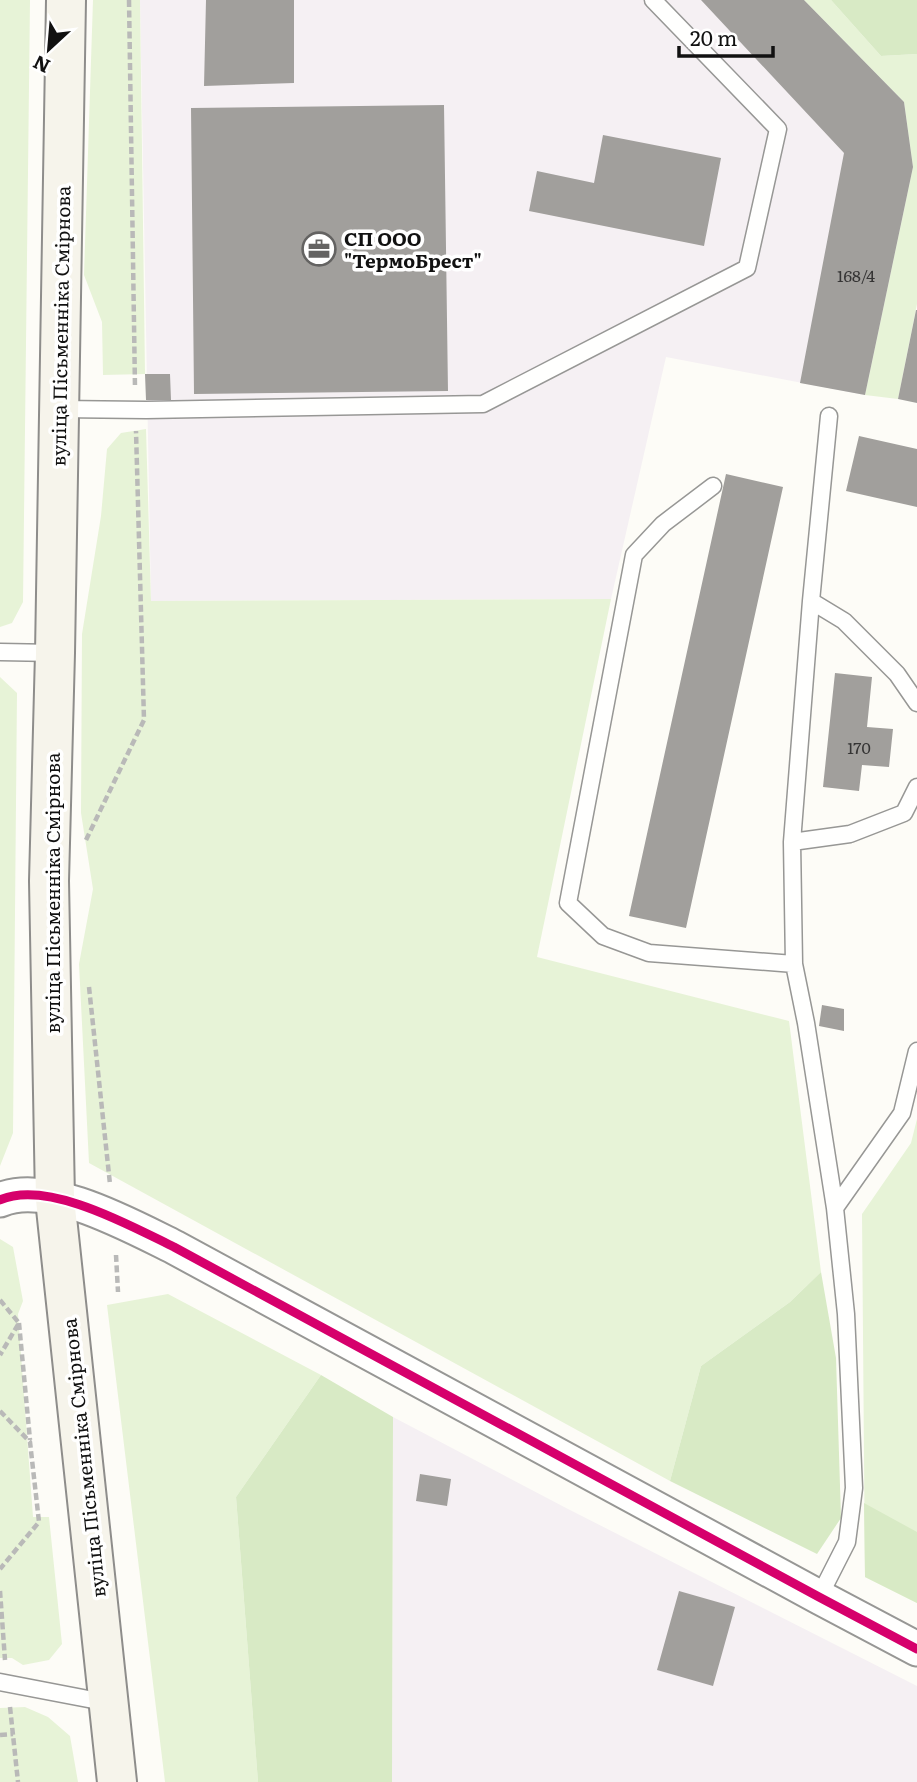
<svg xmlns="http://www.w3.org/2000/svg" width="917" height="1782" font-family="Literata,serif">
	<rect width="100%" height="100%" fill="#fdfcf7"/>
	<path fill="#f5f0f3" d="M140,0H804L904,102L913,167L865,395L666,357L611,599L151,601Z
		M393,1417L568,1509L917,1686V1782H392Z"/>
	<path fill="#e7f3d7" d="M0,0H30L23,602L12,623L0,627Z
		M93,0H140L145,374L103,375L102,322L84,275Z
		M804,0H831L881,56L917,54V304L898,399L865,395L913,167L904,102Z
		M146,429L151,601L611,599L537,957L789,1021L821,1272L790,1302L701,1366L670,1481L89,1163L79,964L93,889L81,813L82,634L101,516L107,449L121,433Z
		M0,677L17,693L13,1133L0,1166Z
		M917,1119V1603L865,1577L862,1214L911,1143Z
		M0,1239L13,1247L23,1301L18,1314L33,1517H49L62,1644L49,1660L23,1665L12,1658H0Z
		M168,1294L321,1375L236,1497L258,1782H165L107,1305Z
		M25,1707L48,1717L70,1736L78,1782H0V1708Z"/>
	<path fill="#d8eac5" d="M831,0H917V54L881,56Z
		M821,1272L836,1358L841,1518L817,1554L670,1481L701,1366L790,1302Z
		M321,1375L393,1417L392,1782H258L236,1497Z
		M864,1503L917,1532V1603L865,1577Z"/>
	<path fill="#a19f9c" d="M206,0H294V83L204,86Z
		M701,0H804L904,102L913,167L865,395L800,383L844,153Z
		M444,105L448,391L194,394L191,108Z
		M603,135L721,158L704,246L529,211L537,171L594,183Z
		M916,310H917V403L898,399Z
		M145,374H170L171,400H146Z
		M859,436L917,449V507L846,491Z
		M726,474L783,487L686,928L629,916Z
		M835,673L872,677L867,727L893,729L889,767L862,765L859,791L823,787Z
		M822,1005L844,1009V1031L819,1026Z
		M420,1474L451,1479L447,1506L416,1501Z
		M679,1591L735,1607L713,1686L657,1670Z"/>
	<g fill="none" stroke-linecap="round" stroke-linejoin="round">
		<defs>
			<path id="lane" d="M59,409L146,410L483,404L747,268L778,129L653,0
				M713,486L663,524L634,555L568,903L603,936L649,953L794,964
				M811,601L844,621L897,674L917,703
				M0,652L55,653
				M792,842L850,834L904,813L917,787
				M835,1208L902,1113L917,1051
				M819,1597L847,1542L854,1488L846,1314L835,1208L806,1023L794,964L792,842L811,601L829,416
				M0,1682L109,1703"/>
			<path id="street" d="M0,1200C47,1179 131,1226 174,1247L819,1597L917,1649"/>
			<path id="secondary" d="M66,0L55,653L49,881L55,1199L117,1782"/>
		</defs>
		<use href="#lane" stroke="#979795" stroke-width="19"/>
		<use href="#street" stroke="#979795" stroke-width="37"/>
		<use href="#secondary" stroke="#8e8d8b" stroke-width="42"/>
		<path stroke="#b9b9b8" stroke-width="4.5" stroke-dasharray="7 3.5" stroke-linecap="butt" d="M129,0L135,388
			M86,840L144,720L136,431
			M89,987L110,1184
			M116,1255L118,1292
			M0,1300L19,1323L0,1355
			M19,1323L30,1440
			M0,1411L30,1442L39,1522L0,1569
			M0,1591L5,1660
			M10,1707L18,1782
			M0,1735L13,1734"/>
		<use href="#lane" stroke="#fffffe" stroke-width="16"/>
		<use href="#street" stroke="#fffffe" stroke-width="33"/>
		<use href="#secondary" stroke="#f6f4eb" stroke-width="38"/>
		<defs>
			<path id="cycleway" d="M0,1200C47,1179 131,1226 174,1247L819,1597L917,1649"/>
		</defs>
		<use href="#cycleway" stroke="#fff" stroke-width="13"/>
		<use href="#cycleway" stroke="#d6006c" stroke-width="9"/>
	</g>
	<defs>
		<symbol id="office-ring" viewBox="-11 -11 22 22"><circle r="9.5" fill="#fff" stroke="#646362" stroke-width="1.5"/><path d="M-6-3h4V-5.5h4V-3h4V5H-6ZM-1-4.5V-3h2v-1.5ZM-6 0V1H6V0Z" fill="#646362"/></symbol>
	</defs>
	<g fill-rule="evenodd">
		<use href="#office-ring" x="300" y="230" width="38" height="38"/>
	</g>
	<g text-anchor="middle" dominant-baseline="central" stroke-width="7" stroke-linejoin="round" paint-order="stroke">
		<g font-size="16" fill="#353434">
			<text x="856" y="275">168/4</text>
			<text x="859" y="747">170</text>
		</g>
		<g font-size="19" font-weight="bold" fill="#111" stroke="#fff" text-anchor="start">
			<text x="344" y="238">СП ООО<tspan x="344" dy="22">"ТермоБрест"</tspan></text>
		</g>
		<g font-size="19" fill="#111" stroke="#fff">
			<text transform="translate(60 326) rotate(-89)">вуліца Пісьменніка Смірнова</text>
			<text transform="translate(52 893) rotate(-90)">вуліца Пісьменніка Смірнова</text>
			<text transform="translate(83 1458) rotate(-96)">вуліца Пісьменніка Смірнова</text>
		</g>
	</g>
	<g transform="translate(49 49) rotate(206)" stroke="#ffffff" stroke-width="5" paint-order="stroke">
	<path d="M0-5L12 26L0 18L-12 26Z" fill="#111111"/>
	<text y="-10" font-size="19" font-weight="bold" text-anchor="middle" fill="#111111">N</text>
	</g>
	<path d="M679 46v10h94v-10" fill="none" stroke="#111111" stroke-width="3.5"/>
	<text x="690" y="46" font-size="21" fill="#111111" stroke="#ffffff" stroke-width="5" paint-order="stroke">20 m</text>
</svg>
